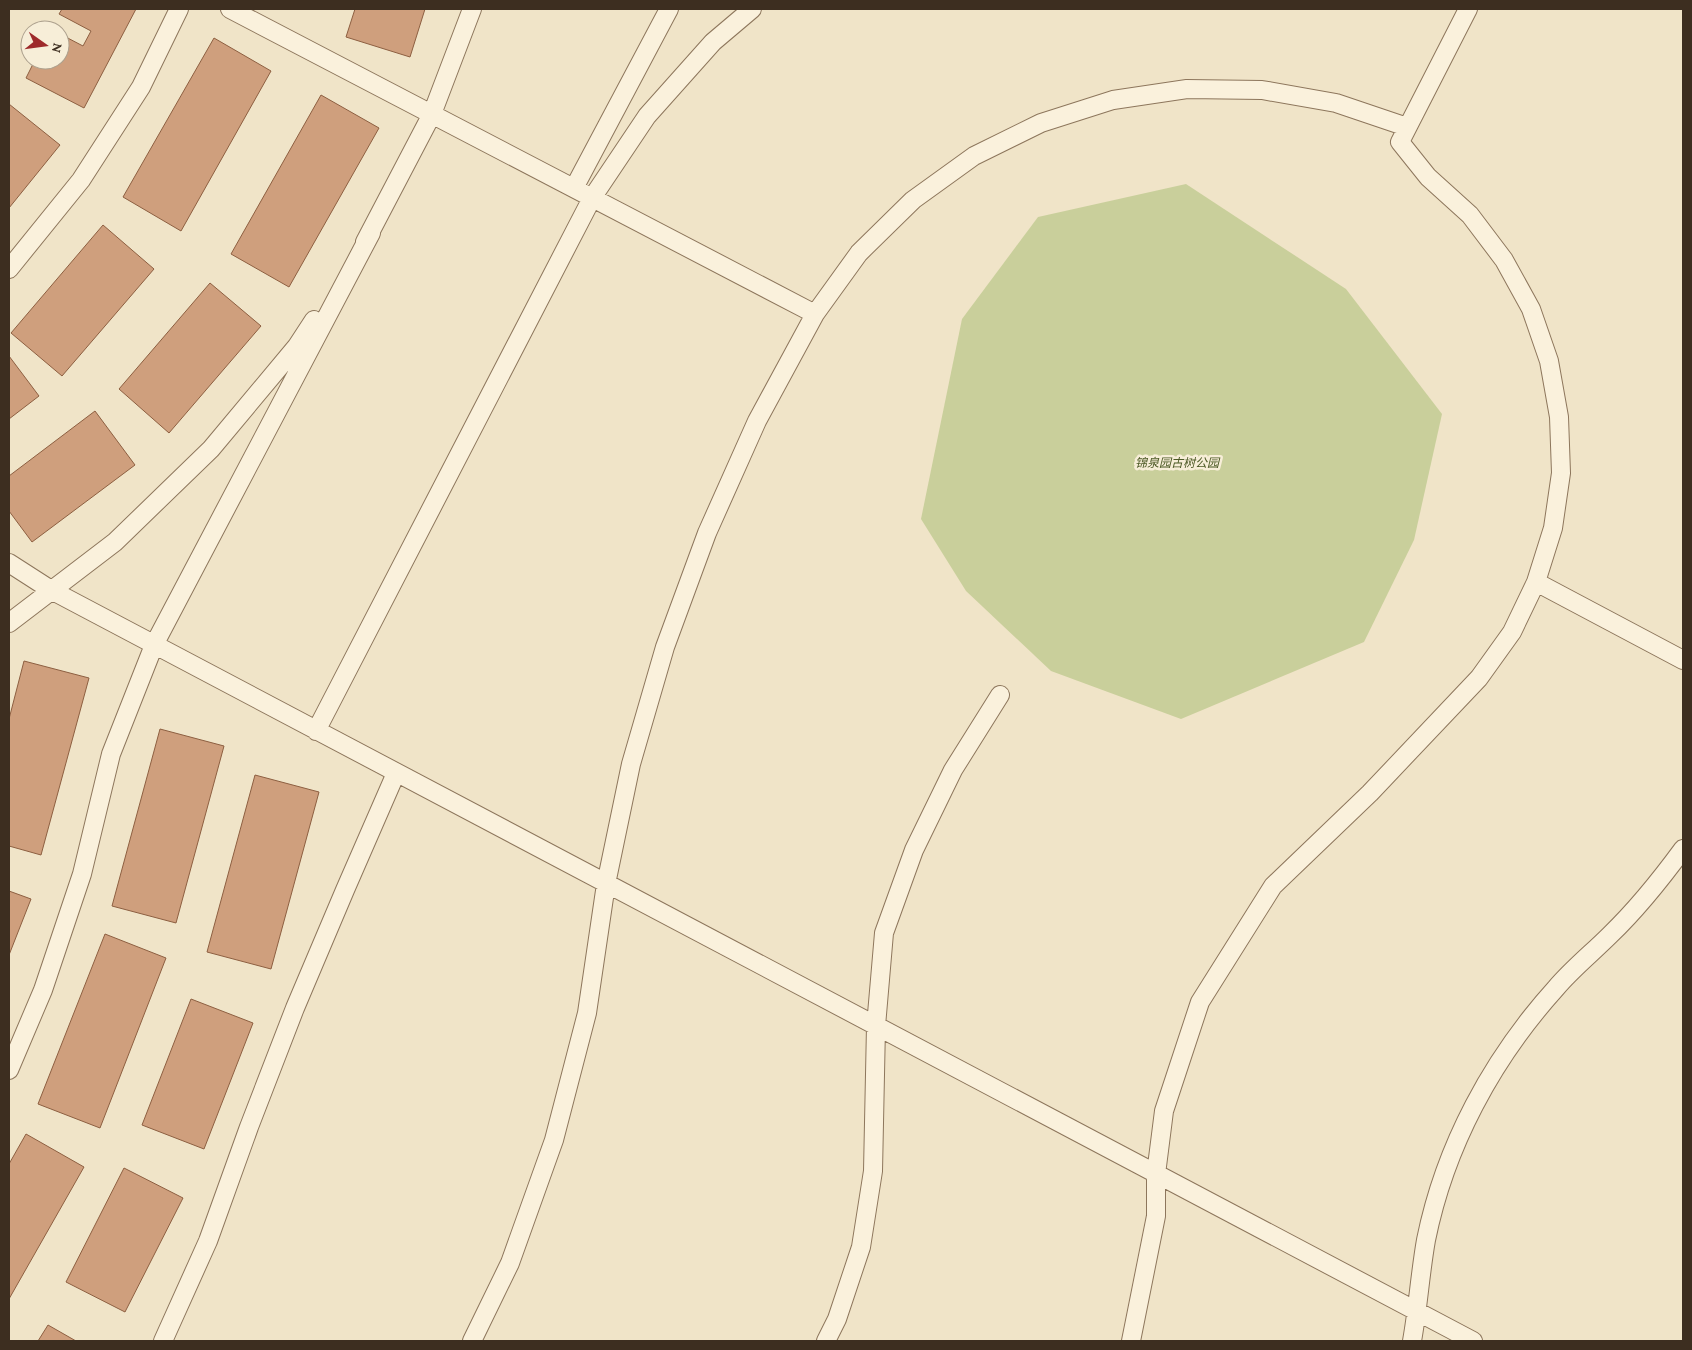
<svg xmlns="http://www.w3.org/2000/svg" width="1692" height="1350" font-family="'Crimson Pro','Noto Sans SC',serif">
	<rect width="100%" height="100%" fill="#f0e4c8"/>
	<path fill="#c9cf9b" d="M1186,184L1346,289L1442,414L1414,540L1364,642L1181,719L1051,671L966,591L921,519L962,319L1038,217Z"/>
	<path fill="#cf9f7d" stroke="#8d5f41" d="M62,9H136L84,108L26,78L35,60H60V34L83,46L91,31L59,14Z
		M355,9H425L410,57L346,37Z
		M214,38L271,71L181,231L123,197Z
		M321,95L379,128L289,287L231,254Z
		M9,104L60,145L9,208Z
		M103,225L154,269L62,376L11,333Z
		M210,283L261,326L169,433L119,389Z
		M9,356L39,396L9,419Z
		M95,411L135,465L32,542L9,511V476Z
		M24,661L89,678L41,855L9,846V719Z
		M160,729L224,746L176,923L112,906Z
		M255,775L319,792L271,969L207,952Z
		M9,891L31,899L9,955Z
		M105,934L166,958L100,1128L38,1104Z
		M191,999L253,1023L204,1149L142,1125Z
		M26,1134L84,1167L9,1299V1164Z
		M124,1168L183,1198L125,1312L66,1282Z
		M48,1325L76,1341H38Z"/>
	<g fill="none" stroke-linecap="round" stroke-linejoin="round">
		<defs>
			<path id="service" d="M230,9L815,314
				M574,188L669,9
				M365,242L432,114L472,9
				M9,269L81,180L141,87L179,9
				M9,563L51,590L1473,1341
				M1536,582L1683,660
				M9,623L115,542L211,449L297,346L314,320
				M316,731L592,198L647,116L713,42L752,9
				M9,1070L43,990L82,874L111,754L154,645L371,233
				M163,1341L208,1241L249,1127L295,1008L345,890L396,773
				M472,1341L510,1263L554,1140L587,1013L606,884L631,764L665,647L707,533L757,421L815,314L859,253L913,200L974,156L1041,123L1113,100L1187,89L1262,90L1336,103L1407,127
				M826,1341L837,1319L861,1247L873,1171L876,1026L884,933L914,850L953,770L1000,695
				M1131,1341L1156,1216V1174L1164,1111L1200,1002L1273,886L1370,793L1479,678L1512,632L1536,582L1553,528L1561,473L1559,417L1549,361L1531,309L1504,260L1470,215L1428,177L1400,142L1468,9
				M1412,1341C1418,1308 1420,1274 1426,1240C1445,1146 1492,1059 1556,988C1572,969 1592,953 1610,935C1637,909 1661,879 1683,849"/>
		</defs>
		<use href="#service" stroke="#8d765c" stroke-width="20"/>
		<use href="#service" stroke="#faf1dc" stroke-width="18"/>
	</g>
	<g text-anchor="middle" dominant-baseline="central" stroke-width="5" stroke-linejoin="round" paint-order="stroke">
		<g font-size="12" font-style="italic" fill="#4d5a26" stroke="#f7eed8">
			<text x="1177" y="463">锦泉园古树公园</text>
		</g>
	</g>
	<rect width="1692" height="1350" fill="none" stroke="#3d2e20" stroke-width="20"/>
	<g transform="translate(45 45) rotate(104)"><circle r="24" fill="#f7eed8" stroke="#ada18e"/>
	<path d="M0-4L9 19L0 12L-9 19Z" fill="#9e2a2b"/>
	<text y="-8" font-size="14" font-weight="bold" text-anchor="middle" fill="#3d2e20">N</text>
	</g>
</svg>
